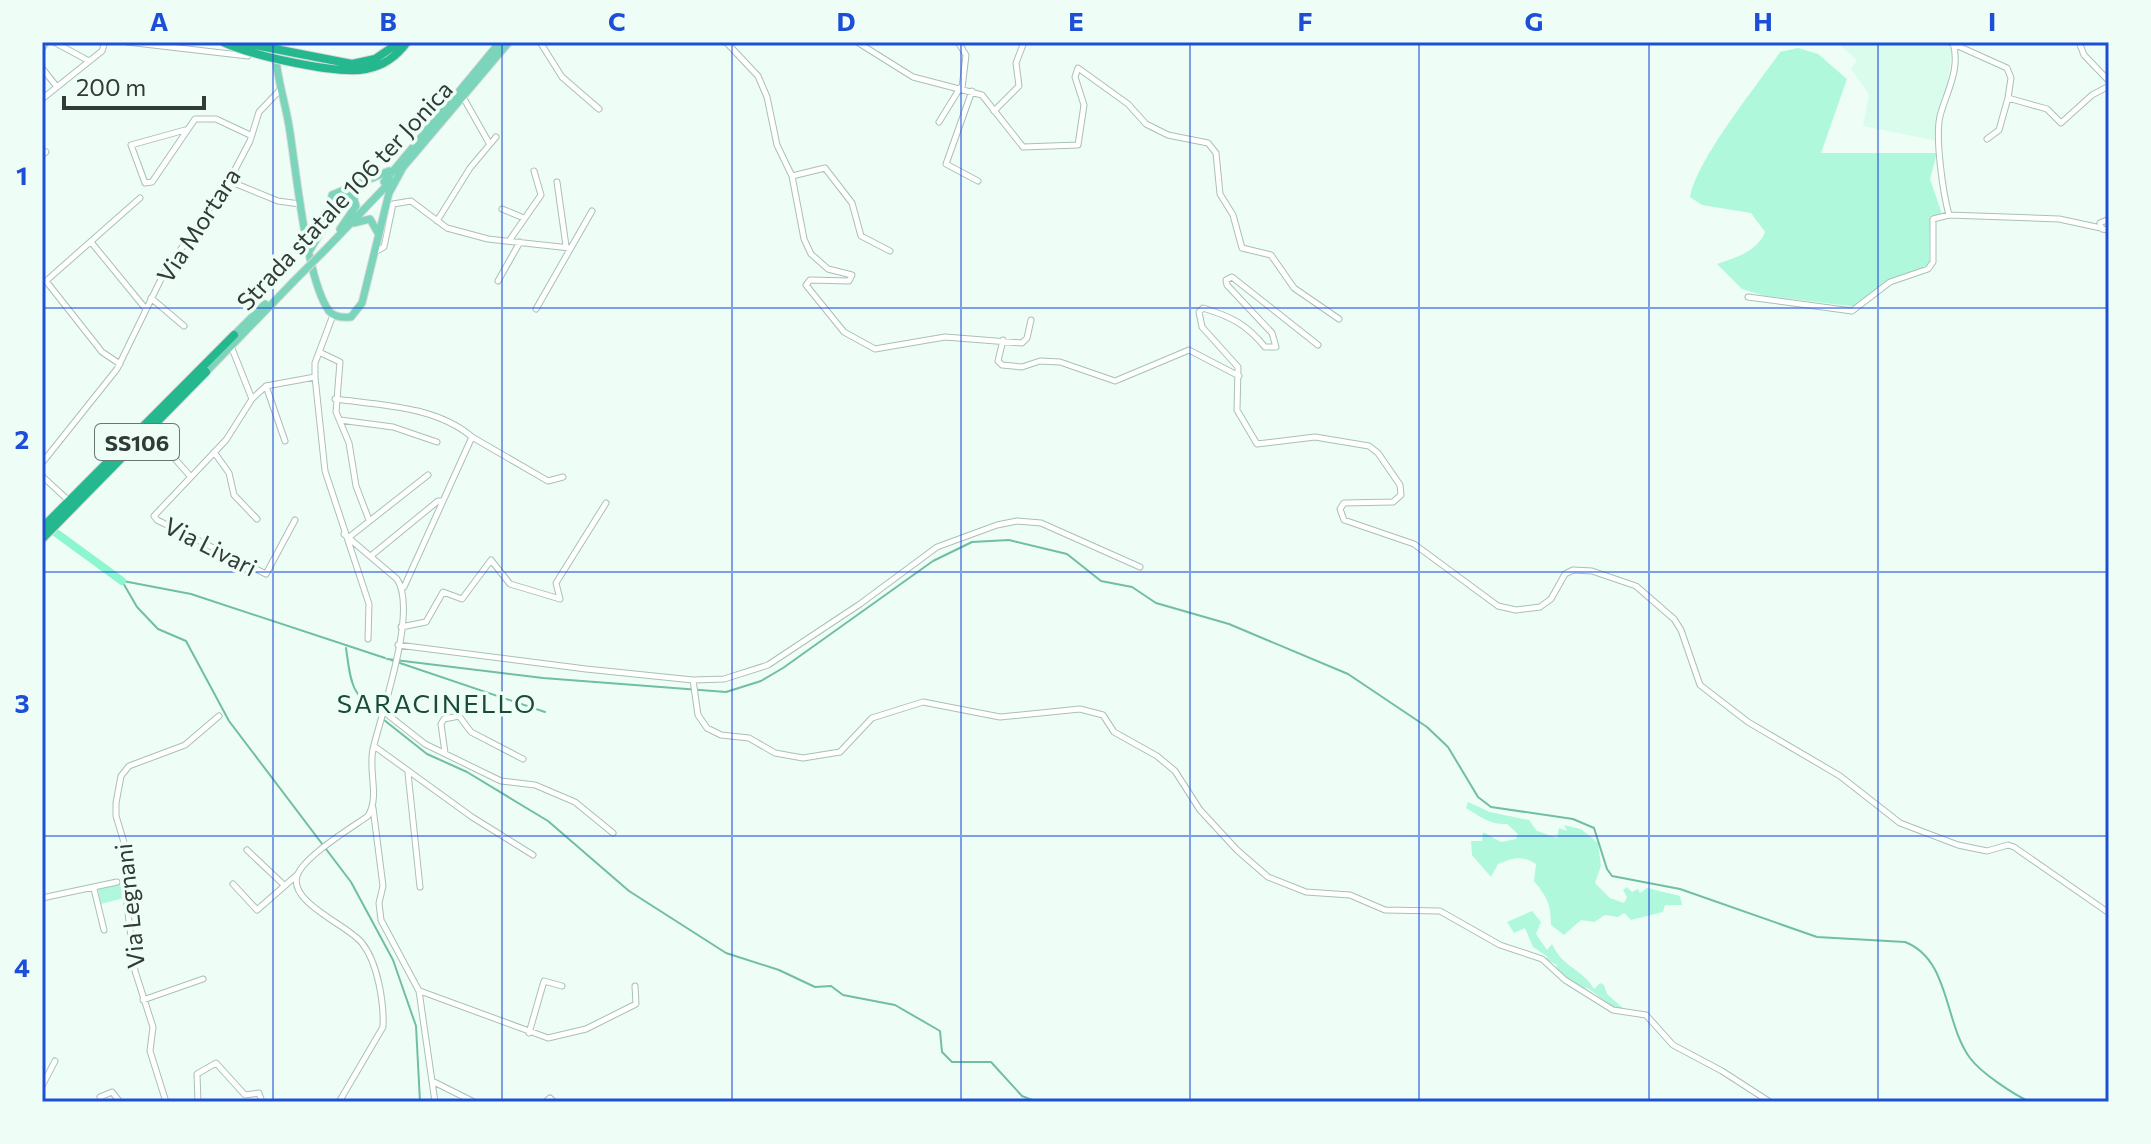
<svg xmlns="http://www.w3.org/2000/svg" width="2151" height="1144" font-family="Commissioner,sans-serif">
	<rect width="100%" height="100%" fill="#eefef7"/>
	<path fill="#d9fced" d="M1836,42H1941L1952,49L1946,97L1937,116V141L1863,126L1869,94L1851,69L1857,60Z"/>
	<path fill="#aff8dc" d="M1798,48L1818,54L1847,79L1821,153H1937L1930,179L1942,214L1930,216L1929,263L1922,270L1890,279L1858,307L1765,296L1742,289L1717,264C1735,258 1758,251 1765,232L1751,213L1702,205L1690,197C1697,159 1756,87 1780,52Z
		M1468,802L1490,812L1529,820L1537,831L1557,838L1559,828L1567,831L1564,825L1581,829L1598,843L1601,866L1595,883L1610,898L1624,903L1627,897L1623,890L1627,887L1632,892L1638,889L1640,893L1647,888L1680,896L1682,905H1665L1663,912L1631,920L1624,913L1618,917L1605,915L1594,922L1581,920L1564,935L1551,925C1551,904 1547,897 1534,881L1536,864C1522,855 1513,858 1498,864L1491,877L1472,855L1471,841H1482L1483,832L1501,842L1516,839L1518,834L1507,824C1491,825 1479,816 1466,808Z
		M120,884L124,898L101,904L98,889Z
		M1532,911L1541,922L1536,934L1547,950L1552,944C1564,969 1582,968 1594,989L1600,983L1604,985L1607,994L1623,1008L1617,1010L1589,989C1578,987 1567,979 1556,969L1557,965L1545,959L1548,957L1533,947L1525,928L1514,933L1507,922Z"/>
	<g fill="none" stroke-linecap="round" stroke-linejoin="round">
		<path stroke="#71bea2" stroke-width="2" d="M122,581L137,607L158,629L186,641L229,721L351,882L393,960L416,1026L420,1102
			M123,581L191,594L385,658
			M346,648C351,683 350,692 379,716
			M387,659L543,678L726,692L761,681L783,668L933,561L972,542L1009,540L1067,554L1101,581L1132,587L1156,603L1229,624L1348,674L1427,727L1448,747L1478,797L1491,807L1573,819L1594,828L1607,869L1612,876L1680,889L1817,937L1905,942C1950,959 1944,1023 1970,1058C1981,1073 2013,1094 2030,1102
			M391,660L545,712
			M384,720L427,754L467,772L548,821L629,891L726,953L779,970L815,987L831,986L843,995L895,1005L940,1031L942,1052L952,1062H991L1022,1096L1037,1102"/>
		<path stroke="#8cf6d0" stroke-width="8" d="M48,527L122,581"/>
		<defs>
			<path id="minor" d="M54,42L89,61
				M127,42L248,56L251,50
				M540,42L562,77L599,109
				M726,42L758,76L767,97L777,145L792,176L804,239L811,254L828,269L852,275L849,281L810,280L806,285L844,332L875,349L945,337L1022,343L1027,338L1031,320
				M857,42L913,77L982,95L1023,147L1078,145L1084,105L1075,77L1078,68L1128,104L1146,124L1168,135L1208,143L1216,153L1220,194L1233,215L1242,248L1271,255L1294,288L1339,319
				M958,42L966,55L962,88
				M1949,42L2007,68L2011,78L2008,98L2047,109L2061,123L2092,95L2109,86
				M2079,42L2084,55L2109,81
				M42,49L46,42
				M42,68L57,87
				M972,91L946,164L978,181
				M463,97L489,143
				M42,99L102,51L105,42
				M994,111L1019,86L1016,63L1024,42
				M939,122L960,88
				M185,130L131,145L145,183L152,182L195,119H216L250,135
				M1987,139L1999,130L2008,98
				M42,155L46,152
				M792,176L825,168L852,203L861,236L890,251
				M229,181L278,201L300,204
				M557,182L566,246
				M502,209L524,218
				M1949,215L2059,219L2101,228
				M2109,219L2100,223L2102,229L2109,230
				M437,221L470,168L496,137
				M509,241L541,195L534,171
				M91,242L145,308
				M375,252L384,247L393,204L411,201L447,228L488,239L570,248
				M498,281L520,242
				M1748,297L1852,311L1890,282L1928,269L1933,262V219L1949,215C1943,193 1935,138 1940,116C1946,93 1961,69 1953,43
				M151,298L184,326
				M536,309L592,211
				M333,315L315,363V377L325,471L369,604L368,639
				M1003,340L998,361L1002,365L1022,367L1040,361L1060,362L1115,381L1189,350L1239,376
				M1318,345L1232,277L1226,280L1227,285L1272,333L1276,347H1265C1246,324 1232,317 1203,308L1199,312L1202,327L1238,367L1237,410L1257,444L1315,437L1369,446L1378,453L1400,485L1401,495L1393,502L1344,503L1340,509L1344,520L1414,544L1498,606L1516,610L1540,607L1551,599L1565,574L1573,570L1592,571L1636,586L1674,619L1681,630L1700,685L1748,722L1840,776L1900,823L1958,845L1987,851L2008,845L2014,847L2109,913
				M231,346L252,399L226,440L154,516L157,520L266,574L295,520
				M319,352L340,362L336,412L349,443L356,486L369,520
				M120,364L102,352L46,281L140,198
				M266,386L315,377
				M253,398L266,386L285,441
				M335,399C380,405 436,406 472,437
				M340,420L393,427L437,442
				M161,443L190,476
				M214,452L229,473L234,495L257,519
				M42,463L117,369L164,273L229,181L250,141L259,112L279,91
				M42,476L68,500
				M348,538L428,475
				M372,555L438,501H443
				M404,587L472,437L548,481L563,477
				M401,627L426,622L443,592L462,599L491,560L510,584L560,599L556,583L606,503
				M398,645L586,669L693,680L724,679L768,665L860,604L937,547L997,525L1017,521L1041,523L1140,567
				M693,680L698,715L707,728L721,735L749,738L775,753L803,758L840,752L872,718L923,702L1000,717L1080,709L1103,715L1114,732L1157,756L1175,771L1200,810L1237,850L1268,877L1306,892L1350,895L1385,910L1440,911L1500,945L1542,959L1565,980L1613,1010L1646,1015L1673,1045L1722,1071L1770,1102
				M383,711L425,744L501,781L535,785L575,802L613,833
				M374,746L472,817L533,855
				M445,753L441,724L444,719L459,716L471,732L523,759
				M408,773L420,887
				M373,808L383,886L379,903L381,920L419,991L435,1102
				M247,850L284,885
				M233,884L257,910L297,875
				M94,889L104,930
				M42,898L117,882
				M420,991L548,1038L586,1029L636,1004L635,986
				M143,1000L203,979
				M529,1033L544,981L562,986
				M434,1082L474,1102
				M42,1086L55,1061
				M100,1097L112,1092L120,1102
				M166,1102L150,1051L153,1027L135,971L127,904L129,859L116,816V803L121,776L129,766L185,745L219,716
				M198,1102L197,1074L216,1063L245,1095L259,1093L262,1102
				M339,1102L383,1027C384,1003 378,963 362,943C348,925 289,903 297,876C303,857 351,828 368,816C380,797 368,771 373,749C382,711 418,611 397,579L344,534
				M545,1102L550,1098L554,1102"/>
			<path id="major" d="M275,42C275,72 284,97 289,126C296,168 306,279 329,311C335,318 343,318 351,317L362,303L389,193L402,169
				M399,172L509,42
				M384,182L500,42
				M354,223L370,219L378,233
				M340,229L356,206L353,196L342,191
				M326,249L391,181
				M310,250L328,220L332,195L389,171
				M234,335L265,304
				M206,372L294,281"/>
			<path id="highway" d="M42,528L234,335
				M42,539L206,372"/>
		</defs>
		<use href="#minor" stroke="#a8c1b6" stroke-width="7"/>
		<use href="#major" stroke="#dadcdb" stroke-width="9"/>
		<use href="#highway" stroke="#dadcdb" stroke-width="10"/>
		<use href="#minor" stroke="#fff" stroke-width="5"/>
		<use href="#major" stroke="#7cd4bb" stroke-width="7"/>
		<use href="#highway" stroke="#25b78e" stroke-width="8"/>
		<defs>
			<path id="major-bridge" d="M294,281L326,249"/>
			<path id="highway-bridge" d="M223,42C251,55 336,75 366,69C383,66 397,56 407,42
				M239,42L352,64L375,59L400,42"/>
		</defs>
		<use href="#major-bridge" stroke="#dadcdb" stroke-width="9" stroke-linecap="butt"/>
		<use href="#highway-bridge" stroke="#dadcdb" stroke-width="10" stroke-linecap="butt"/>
		<use href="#major-bridge" stroke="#7cd4bb" stroke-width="7"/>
		<use href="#highway-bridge" stroke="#25b78e" stroke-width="8"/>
	</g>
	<path fill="none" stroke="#1d4ed8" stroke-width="2" stroke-opacity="0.55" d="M273,42V1102M502,42V1102M732,42V1102M961,42V1102M1190,42V1102M1419,42V1102M1649,42V1102M1878,42V1102M42,308H2109M42,572H2109M42,836H2109"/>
	<g text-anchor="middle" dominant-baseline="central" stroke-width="7" stroke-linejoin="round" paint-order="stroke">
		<rect fill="#eefef7" stroke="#6a7671" stroke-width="2" x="95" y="424" width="84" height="36" rx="6"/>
		<g font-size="22" font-weight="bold" fill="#313b37">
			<text x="137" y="442">SS106</text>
		</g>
		<g font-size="24" fill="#313b37" stroke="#eefef7">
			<text transform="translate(344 195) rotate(-47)">Strada statale 106 ter Jonica</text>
			<text transform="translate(198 225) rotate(-57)">Via Mortara</text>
			<text transform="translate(211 546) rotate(27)">Via Livari</text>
			<text transform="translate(129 906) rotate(-96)">Via Legnani</text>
		</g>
		<g font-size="26" letter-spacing="2" fill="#194b3a" stroke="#eefef7">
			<text x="437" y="702">SARACINELLO</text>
		</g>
	</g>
	<rect width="2151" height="1144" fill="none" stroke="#eefef7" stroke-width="88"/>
	<path d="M64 96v12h140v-12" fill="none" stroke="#313b37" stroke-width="4"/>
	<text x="76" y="96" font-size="24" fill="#313b37" stroke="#eefef7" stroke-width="6" paint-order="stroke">200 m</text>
	<rect x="44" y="44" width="2063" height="1056" fill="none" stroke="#1d4ed8" stroke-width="3"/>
	<g font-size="26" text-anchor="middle" font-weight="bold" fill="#1d4ed8">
		<text x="159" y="31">A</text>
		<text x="388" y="31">B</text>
		<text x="617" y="31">C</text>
		<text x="846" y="31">D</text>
		<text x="1076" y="31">E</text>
		<text x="1305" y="31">F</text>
		<text x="1534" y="31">G</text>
		<text x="1763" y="31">H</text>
		<text x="1992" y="31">I</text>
		<text x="22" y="185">1</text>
		<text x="22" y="449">2</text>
		<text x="22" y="713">3</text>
		<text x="22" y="977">4</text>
	</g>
</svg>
